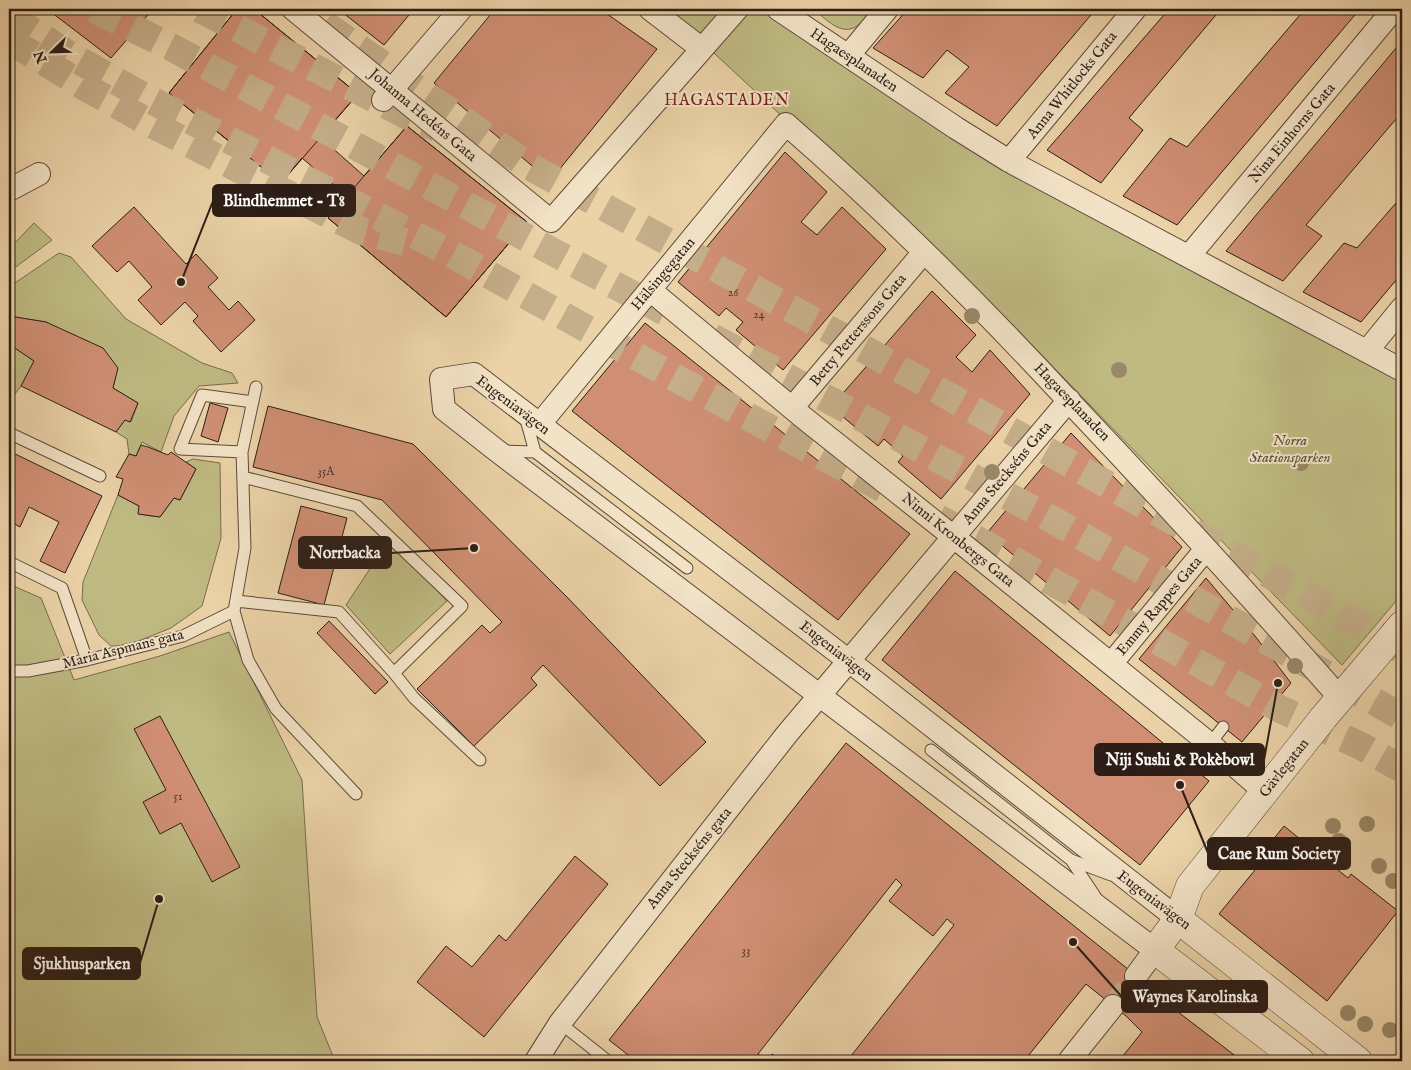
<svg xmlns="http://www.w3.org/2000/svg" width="1411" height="1070" font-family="'IM FELL English',serif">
	<rect width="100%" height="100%" fill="#ebd2a7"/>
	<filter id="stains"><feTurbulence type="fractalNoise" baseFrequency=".004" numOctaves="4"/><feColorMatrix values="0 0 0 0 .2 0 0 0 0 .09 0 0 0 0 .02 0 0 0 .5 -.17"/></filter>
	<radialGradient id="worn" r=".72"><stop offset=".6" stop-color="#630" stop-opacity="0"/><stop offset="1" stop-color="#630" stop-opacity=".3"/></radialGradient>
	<path fill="#bfba82" stroke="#766c4c" d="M662,9H774L1402,382V594L1342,665L993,305L800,133L700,40Z
		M813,9H873C868,14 863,22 857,26C841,37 825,18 813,9Z
		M34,223L52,240L9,272V249Z
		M59,253L71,257L126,319L202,363L232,373L238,383L199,386L174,416L161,452L142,442L136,456L129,454L127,439L116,432L125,420L131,422L138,403L113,388L117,368L46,322L9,316V287Z
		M9,344L34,361L21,386L9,402Z
		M193,459L220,463L221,538L202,606L171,628L126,646H111L99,635L82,600L83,582L118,495L139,506V514L160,517L174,498L180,500L196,469L186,462Z
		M389,540L447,601L390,654L346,605Z
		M9,584L41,598L74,680L160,656L229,632L302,780L317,1017L335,1061H9Z"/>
	<path fill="#d08f74" stroke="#2c1d16" d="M47,9H153L111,58Z
		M237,9H254L358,94L281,183L169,93Z
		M237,9H254L358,94L320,137L364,176L407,126L527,222L446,317L328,218L347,196L302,158L281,183L169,93Z
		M338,9H414L384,45Z
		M495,9H600L657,49L550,181L434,83Z
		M908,9H1096L997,126L945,93L969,67L947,50L923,78L873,48Z
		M1169,9H1221L1129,118L1143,130L1101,183L1047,150Z
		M1305,9H1360L1177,225L1123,196L1170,138L1187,147Z
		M1402,41V112L1306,225L1322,236L1283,281L1226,251Z
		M407,126L527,222L446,317L328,218Z
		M785,152L827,192L801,222L817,235L842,207L886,249L783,370L736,330L743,322L726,308L719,316L678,282Z
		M1402,196V273L1361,322L1303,292L1344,243L1357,248Z
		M134,207L186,264L196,254L218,278L208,287L229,310L238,301L255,320L221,352L193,321L198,316L185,302L161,325L138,300L152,287L129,261L117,272L92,246Z
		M932,291L976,335L956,357L972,372L990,350L1030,394L941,499L898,462L903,456L884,439L878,446L831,407Z
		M9,316L46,322L103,348L118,368L113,388L138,403L130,422L125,420L116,432L21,386L34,361L9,344L12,332L9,330Z
		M645,323L910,534L838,620L572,411Z
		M210,403L228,408L218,442L201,436Z
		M268,406L413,444L567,597L706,742L660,786L543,665L531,678L537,685L474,746L417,689L482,625L490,633L502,622L382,500L253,467Z
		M1071,433L1182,547L1110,636L987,533Z
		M141,445L148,447L168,455L171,452L196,469L180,500L174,498L160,517L138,514L139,506L118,495L123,479L116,477L129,454L136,456Z
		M9,451L102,496L65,573L40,561L59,522L29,507L20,527L9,521Z
		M301,506L347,518L324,605L278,593Z
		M955,571L1209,781L1140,865L882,660Z
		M1206,578L1255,636L1291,683L1242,742L1139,659Z
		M329,621L388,682L375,694L317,633Z
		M160,716L240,867L212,882L181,823L160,834L143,802L166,790L134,729Z
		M846,743L1149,986L1165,1002L1242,1061H1119L1142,1032L1126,1016L1086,984L1024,1061H847L954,925L947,919L933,936L889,901L902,885L896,879L758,1054L767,1060L772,1054L782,1061H636L609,1040Z
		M1284,826L1348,878L1351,874L1398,911L1327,1001L1219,914L1259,865L1255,862Z
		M575,856L608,884L484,1037L417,982L446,946L472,967L499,935L506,941Z"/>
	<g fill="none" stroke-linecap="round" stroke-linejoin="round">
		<path stroke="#c5ae8a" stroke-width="22" stroke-dasharray="22 11" stroke-linecap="butt" d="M1113,1006L1136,976"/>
		<path stroke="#c5ae8a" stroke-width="28" stroke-dasharray="28 14" stroke-linecap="butt" d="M94,9L171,47L665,312
			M200,9L406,115L437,128
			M9,16L71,56L143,96L448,252L672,376L891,493
			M324,24L527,165L819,324L1351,620L1402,650
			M9,40L87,88L144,120L235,167L361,231L405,242
			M712,337L1069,529L1402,717
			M938,518L1280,709L1361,746L1402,769"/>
		<defs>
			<path id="service" d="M256,387L242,452L245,548L234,611L248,660L276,709L356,794
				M525,416L535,452
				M9,433L100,476
				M503,451L535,452L687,568
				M242,452L180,449L202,395L253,402
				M9,562L62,588L87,660
				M236,601L339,612L394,673L462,606L357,506L243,477
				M9,671H28L87,660L183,636L234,611
				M394,673L414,698L480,760
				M1210,744L1223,727
				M931,750L1071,860L1111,875
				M1071,860L1095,896
				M560,1023L608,1061"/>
			<path id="minor" d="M293,9L551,221L737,9
				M650,9L702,49
				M778,9L956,128L1009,161L1402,370
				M848,56L887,9
				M383,100L461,9
				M1009,161L1135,9
				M9,190L39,174
				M1189,256L1394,9
				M650,290L804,418L965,546L1210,744L1265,792
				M1367,351L1402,308
				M792,408L924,252
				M539,425L786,124C885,210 978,303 1067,399C1160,497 1251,597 1340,698
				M1111,664L1206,549
				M1136,976L1155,950L496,450L444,409L441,379L474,374L849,661L1178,919
				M536,1061L560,1023L787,734L1069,400
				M1069,1061L1113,1006"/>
			<path id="tertiary" d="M1178,919L1358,1061
				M1300,1061L1155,950L1178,919L1190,886L1324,717L1402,625"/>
		</defs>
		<use href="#service" stroke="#5c4a3a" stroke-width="13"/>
		<use href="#minor" stroke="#5c4a3a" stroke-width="24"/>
		<use href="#tertiary" stroke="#5c4a3a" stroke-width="29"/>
		<use href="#service" stroke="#f2e2c6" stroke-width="11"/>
		<use href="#minor" stroke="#f2e2c6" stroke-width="22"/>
		<use href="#tertiary" stroke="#f2e2c6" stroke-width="28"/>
	</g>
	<g fill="#9a8869">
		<circle cx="972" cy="316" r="8"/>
		<circle cx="1119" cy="370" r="8"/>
		<circle cx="1301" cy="463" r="8"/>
		<circle cx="992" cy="472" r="8"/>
		<circle cx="1295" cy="666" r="8"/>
		<circle cx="1367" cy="824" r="8"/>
		<circle cx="1333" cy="826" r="8"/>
		<circle cx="1339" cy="841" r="8"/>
		<circle cx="1379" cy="866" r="8"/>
		<circle cx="1393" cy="881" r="8"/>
		<circle cx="1348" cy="1013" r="8"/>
		<circle cx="1365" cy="1024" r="8"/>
		<circle cx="1390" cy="1030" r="8"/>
	</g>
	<g text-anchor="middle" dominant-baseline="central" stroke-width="4" stroke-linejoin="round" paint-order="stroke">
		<g font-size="12" fill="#553a2e">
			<text x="733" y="292">26</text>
			<text x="759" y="314">24</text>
			<text x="326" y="471">35A</text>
			<text x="178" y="796">51</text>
			<text x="746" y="950">33</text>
		</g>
		<g font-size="15" fill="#2c1d16" stroke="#f2e2c6">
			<text transform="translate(854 60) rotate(34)">Hagaesplanaden</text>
			<text transform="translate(1072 85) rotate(-51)">Anna Whitlocks Gata</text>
			<text transform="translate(423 115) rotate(40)">Johanna Hedéns Gata</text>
			<text transform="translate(1292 133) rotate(-50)">Nina Einhorns Gata</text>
			<text transform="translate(663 274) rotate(-50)">Hälsingegatan</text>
			<text transform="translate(858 330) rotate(-50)">Betty Petterssons Gata</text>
			<text transform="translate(1072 402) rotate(46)">Hagaesplanaden</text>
			<text transform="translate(513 405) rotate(37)">Eugeniavägen</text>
			<text transform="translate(1007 473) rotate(-50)">Anna Steckséns Gata</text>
			<text transform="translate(958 540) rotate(39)">Ninni Kronbergs Gata</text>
			<text transform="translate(1159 606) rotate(-50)">Emmy Rappes Gata</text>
			<text transform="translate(123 649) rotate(-14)">Maria Aspmans gata</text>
			<text transform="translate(836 651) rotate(38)">Eugeniavägen</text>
			<text transform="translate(1284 768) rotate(-52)">Gävlegatan</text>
			<text transform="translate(689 858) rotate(-51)">Anna Steckséns gata</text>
			<text transform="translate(1154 900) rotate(37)">Eugeniavägen</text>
		</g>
		<g font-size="15" font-style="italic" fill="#584c36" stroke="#f2e2c6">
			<text x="1290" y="440">Norra<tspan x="1290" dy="17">Stationsparken</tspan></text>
		</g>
		<g font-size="16" letter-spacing="1" fill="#7a1f14" stroke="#f2e2c6">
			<text x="727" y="101">HAGASTADEN</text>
		</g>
	</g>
	<path fill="none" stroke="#2c1d16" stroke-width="2" d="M181 282L213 201M474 548L391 553M1278 683L1264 760M1180 785L1208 853M159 899L140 963M1073 942L1122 997"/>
	<g fill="#2c1d16" stroke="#f2e2c6" stroke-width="2">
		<circle cx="181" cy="282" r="5"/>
		<circle cx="474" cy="548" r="5"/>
		<circle cx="1278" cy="683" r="5"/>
		<circle cx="1180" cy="785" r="5"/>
		<circle cx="159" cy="899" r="5"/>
		<circle cx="1073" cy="942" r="5"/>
	</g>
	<g fill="#2c1d16" stroke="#2c1d16" stroke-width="2">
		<rect x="213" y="185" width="142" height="31" rx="5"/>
		<rect x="299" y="537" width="92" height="31" rx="5"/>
		<rect x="1095" y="744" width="169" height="31" rx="5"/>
		<rect x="1208" y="838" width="142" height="31" rx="5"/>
		<rect x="23" y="948" width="117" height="31" rx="5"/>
		<rect x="1122" y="981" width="145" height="31" rx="5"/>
	</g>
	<g font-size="16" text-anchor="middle" font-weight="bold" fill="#fff">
		<text x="284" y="206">Blindhemmet - T8</text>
		<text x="345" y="558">Norrbacka</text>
		<text x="1180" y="765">Niji Sushi &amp; Pokèbowl</text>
		<text x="1279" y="859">Cane Rum Society</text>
		<text x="82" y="969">Sjukhusparken</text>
		<text x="1195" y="1002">Waynes Karolinska</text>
	</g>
	<rect width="1411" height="1070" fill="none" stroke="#ebd2a7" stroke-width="30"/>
	<rect x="10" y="10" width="1391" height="1050" fill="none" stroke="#2c1d16" stroke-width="2.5"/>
	<rect x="15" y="15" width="1381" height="1040" fill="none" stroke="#2c1d16"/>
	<g transform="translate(52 52) rotate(247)" stroke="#f2e2c6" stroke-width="4" paint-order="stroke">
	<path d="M0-4L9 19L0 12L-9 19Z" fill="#2c1d16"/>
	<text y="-8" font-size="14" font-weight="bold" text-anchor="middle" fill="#2c1d16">N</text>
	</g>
	<rect width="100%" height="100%" filter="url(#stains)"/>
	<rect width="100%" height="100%" fill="url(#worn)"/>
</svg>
